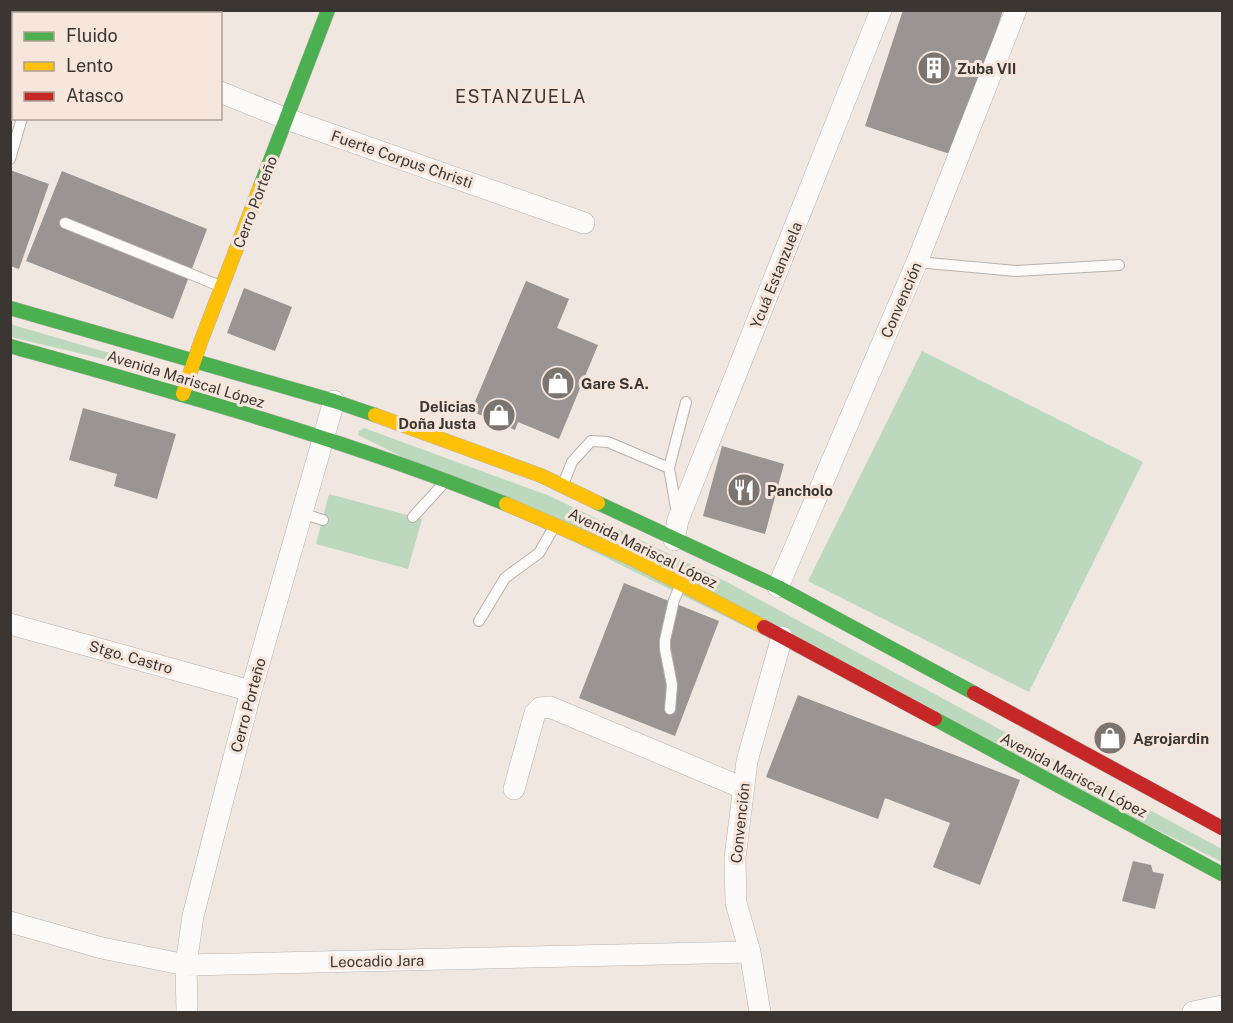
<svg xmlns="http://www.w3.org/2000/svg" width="1233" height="1023" font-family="'Public Sans',sans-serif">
	<rect width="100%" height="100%" fill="#f0e7e1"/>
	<path fill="#bdd9bd" d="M10,324L171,371L175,376L11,337Z
		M922,351L1143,462L1029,692L808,581Z
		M364,428L550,496L727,582L1222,849V862L358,435L359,431Z
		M329,494L422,519L408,569L316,544Z"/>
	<path fill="#9a9493" d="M903,10H1003L956,156L865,126Z
		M10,170L49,184L19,269L10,266Z
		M62,171L207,229L173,319L26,261Z
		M526,281L569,299L557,328L598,345L559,439L518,422L515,430L471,411Z
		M244,288L292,307L275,351L227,333Z
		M83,408L176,434L157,499L114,486L117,474L69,460Z
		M722,446L784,464L765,534L703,516Z
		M624,583L719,621L675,736L579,698Z
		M798,695L1020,780L980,885L933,867L950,823L885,798L878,819L766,777Z
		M1133,861L1151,865L1153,872L1164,874L1155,909L1122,901Z"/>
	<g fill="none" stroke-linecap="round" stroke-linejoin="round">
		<defs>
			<path id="lane" d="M10,159L22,118
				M65,223L220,286
				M917,262L1016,271L1119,265
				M564,482L572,462L591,441L608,442L669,468
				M301,513L323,520
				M677,514L669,468L686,402
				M413,517L443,484
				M479,621L505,578L539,553L554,527
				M670,709L672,685L665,649V640L674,600L680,586"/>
			<path id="street" d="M14,10L22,14
				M220,92L287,119L584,223
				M674,540L678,520L881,10
				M778,587L917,262L1016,10
				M10,624L251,691
				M514,789L535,713L540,708L550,707L743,788
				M10,922L102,948L186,965L750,952
				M187,1012L186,965L193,916L251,691L334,401
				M760,1012L750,952L736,903L735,858L747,761L782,637
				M1193,1012L1222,1006"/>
			<path id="fast" d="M260,187L328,10
				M10,308L334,401L375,415
				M10,346C177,393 345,439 506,504
				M598,503L778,587L974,693
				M935,719L1222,874"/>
			<path id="slow" d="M183,394L201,341L260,187
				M375,415L542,476L598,503
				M506,504L633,559L764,627"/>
			<path id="jam" d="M764,627L935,719
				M974,693L1222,828"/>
		</defs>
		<use href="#lane" stroke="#b8b2ad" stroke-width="12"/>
		<use href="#street" stroke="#b8b2ad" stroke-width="22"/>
		<use href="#fast" stroke="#b8b2ad" stroke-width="15"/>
		<use href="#slow" stroke="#b8b2ad" stroke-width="15"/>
		<use href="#jam" stroke="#b8b2ad" stroke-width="15"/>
		<use href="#lane" stroke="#fdfbfa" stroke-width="10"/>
		<use href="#street" stroke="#fdfbfa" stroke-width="21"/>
		<use href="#fast" stroke="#4caf50" stroke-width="14"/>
		<use href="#slow" stroke="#ffc107" stroke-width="14"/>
		<use href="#jam" stroke="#c62828" stroke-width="14"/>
	</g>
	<defs>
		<symbol id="building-disc" viewBox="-11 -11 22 22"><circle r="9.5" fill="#7b746f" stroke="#f6e6db"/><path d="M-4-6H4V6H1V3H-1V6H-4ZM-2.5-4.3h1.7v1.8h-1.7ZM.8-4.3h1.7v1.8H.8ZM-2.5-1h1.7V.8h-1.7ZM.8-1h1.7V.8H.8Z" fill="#fff"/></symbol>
		<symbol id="shop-disc" viewBox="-11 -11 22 22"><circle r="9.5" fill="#7b746f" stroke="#f6e6db"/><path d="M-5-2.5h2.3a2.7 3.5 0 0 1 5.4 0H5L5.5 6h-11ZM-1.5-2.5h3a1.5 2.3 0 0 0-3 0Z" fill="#fff"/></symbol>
		<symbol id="restaurant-disc" viewBox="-11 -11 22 22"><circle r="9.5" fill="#7b746f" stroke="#f6e6db"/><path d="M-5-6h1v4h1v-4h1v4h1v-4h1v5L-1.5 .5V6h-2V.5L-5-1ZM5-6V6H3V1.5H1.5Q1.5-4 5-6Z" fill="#fff"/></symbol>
	</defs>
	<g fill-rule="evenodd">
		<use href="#building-disc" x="915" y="49" width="38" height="38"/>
		<use href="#shop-disc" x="539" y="364" width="38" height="38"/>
		<use href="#shop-disc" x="480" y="396" width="38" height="38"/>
		<use href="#restaurant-disc" x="725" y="471" width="38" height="38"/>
		<use href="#shop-disc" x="1091" y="719" width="38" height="38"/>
	</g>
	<g text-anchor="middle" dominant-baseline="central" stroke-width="6" stroke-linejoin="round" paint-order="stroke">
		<g font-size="15" font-weight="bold" fill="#3c3632" stroke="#f6e6db" text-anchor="start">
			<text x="957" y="68">Zuba VII</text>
			<text x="581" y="383">Gare S.A.</text>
			<text x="476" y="406" text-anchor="end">Delicias<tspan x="476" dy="17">Doña Justa</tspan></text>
			<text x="767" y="490">Pancholo</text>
			<text x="1133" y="738">Agrojardin</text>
		</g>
		<g font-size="15" fill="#3c3632" stroke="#f6e6db">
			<text transform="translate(402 159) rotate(19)">Fuerte Corpus Christi</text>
			<text transform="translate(255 202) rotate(-69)">Cerro Porteño</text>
			<text transform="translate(776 275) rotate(-68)">Ycuá Estanzuela</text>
			<text transform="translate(901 300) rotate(-67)">Convención</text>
			<text transform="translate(186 379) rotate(17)">Avenida Mariscal López</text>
			<text transform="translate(643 548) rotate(26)">Avenida Mariscal López</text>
			<text transform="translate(131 657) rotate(16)">Stgo. Castro</text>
			<text transform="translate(248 705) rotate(-75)">Cerro Porteño</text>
			<text transform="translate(1074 775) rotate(28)">Avenida Mariscal López</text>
			<text transform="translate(740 823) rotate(-84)">Convención</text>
			<text transform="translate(377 961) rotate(-1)">Leocadio Jara</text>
		</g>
		<g font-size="18" letter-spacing="1.5" fill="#3c3632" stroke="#f6e6db">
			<text x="521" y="96">ESTANZUELA</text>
		</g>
	</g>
	<rect width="1233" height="1023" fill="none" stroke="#3c3632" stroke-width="24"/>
	<rect x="12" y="12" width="210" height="108" fill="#f6e6db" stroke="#aca097" stroke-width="1.5"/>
	<rect x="24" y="32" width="30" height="9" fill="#4caf50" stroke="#aca097" stroke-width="1.5"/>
	<text x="66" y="42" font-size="18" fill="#3c3632">Fluido</text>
	<rect x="24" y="62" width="30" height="9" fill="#ffc107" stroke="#aca097" stroke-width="1.5"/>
	<text x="66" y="72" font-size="18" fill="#3c3632">Lento</text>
	<rect x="24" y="92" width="30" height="9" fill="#c62828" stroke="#aca097" stroke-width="1.5"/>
	<text x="66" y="102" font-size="18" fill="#3c3632">Atasco</text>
</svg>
